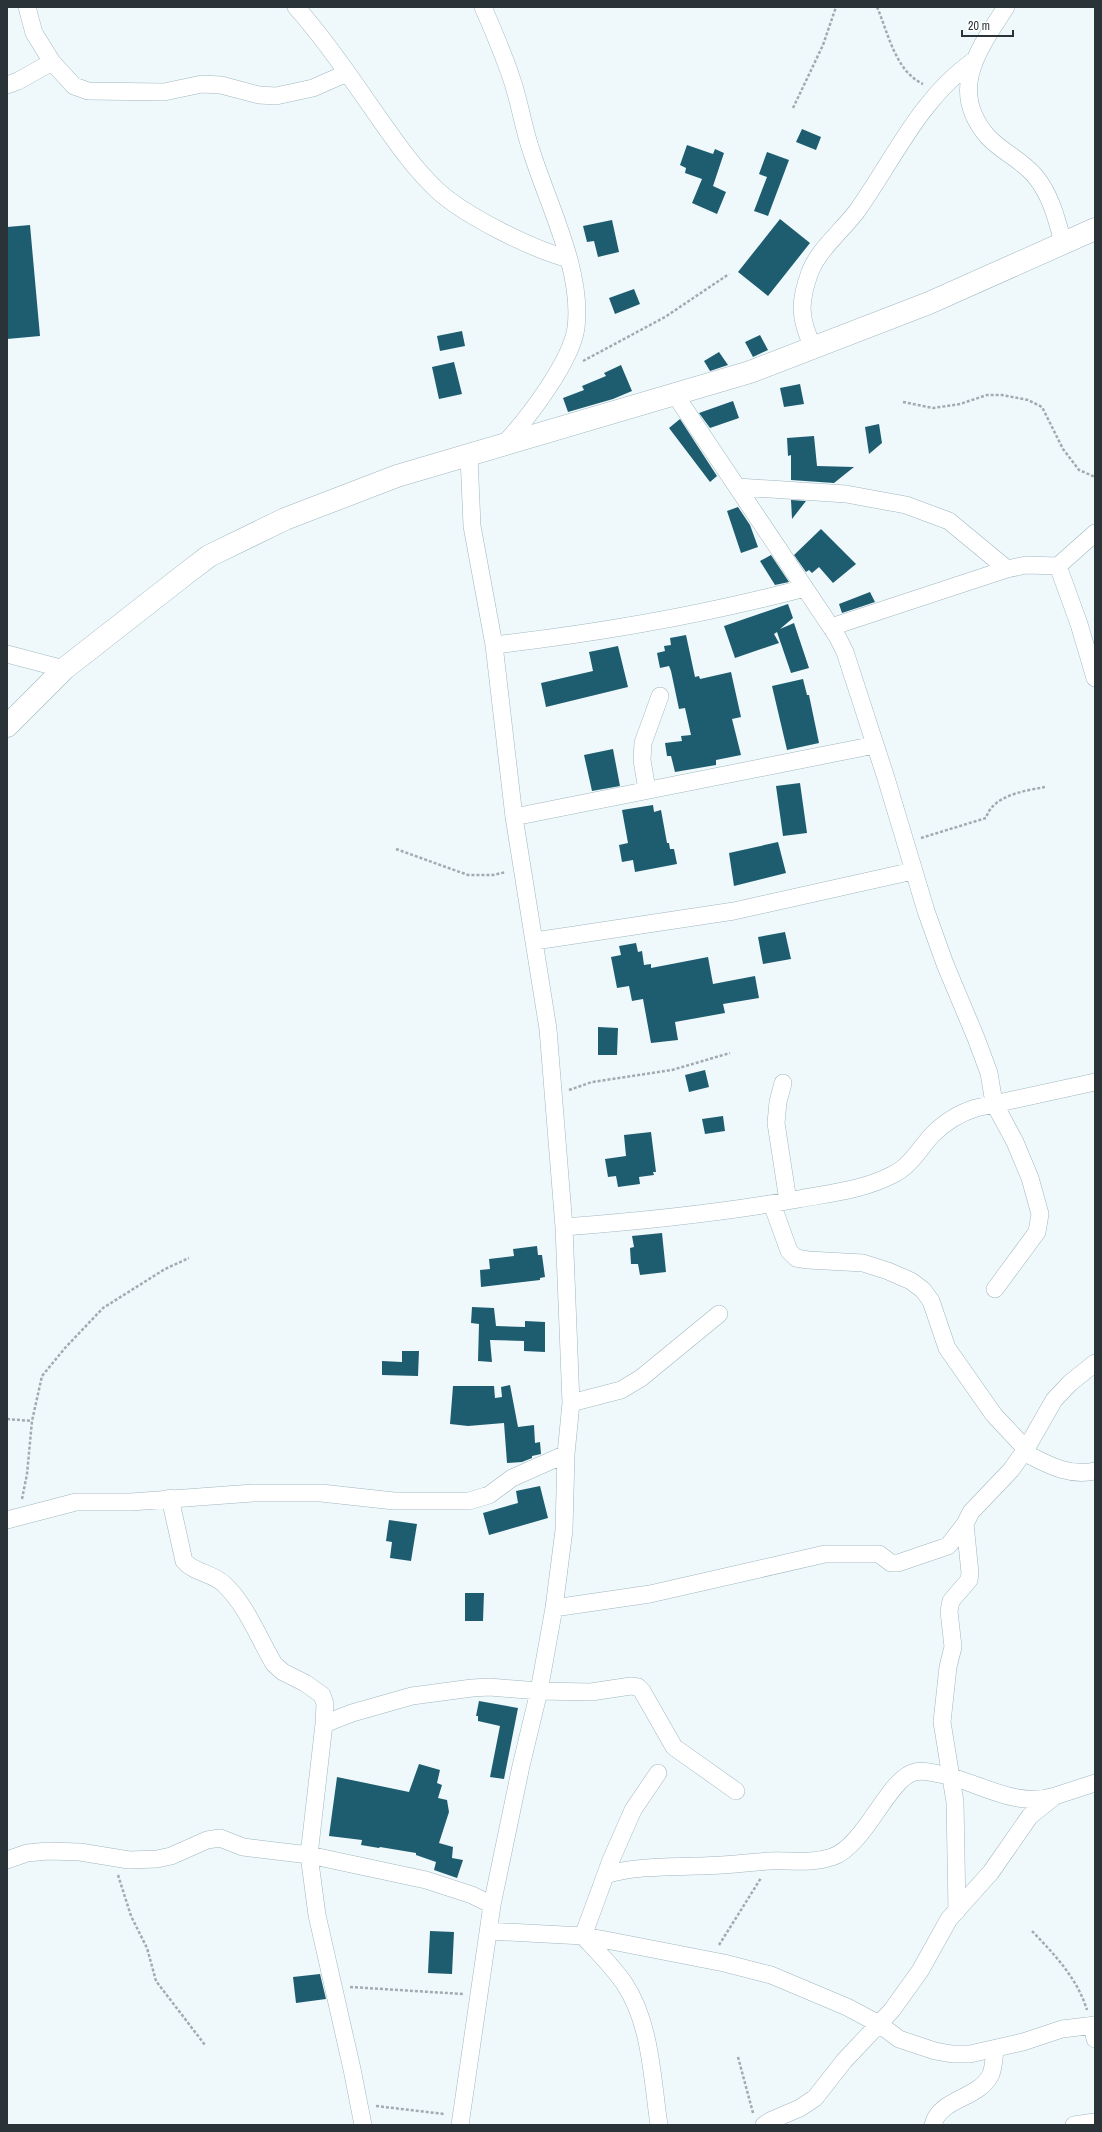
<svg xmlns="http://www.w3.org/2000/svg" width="1102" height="2132" font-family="'Archivo Narrow',sans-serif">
	<rect width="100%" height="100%" fill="#eff9fc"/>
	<path fill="#1e5d6f" d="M802,129L821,137L816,150L796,142Z
		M687,145L713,154L715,149L724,153L713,186L726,192L717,214L692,203L702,179L685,173L686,168L680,165Z
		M767,152L789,160L768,216L754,211L767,177L759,174Z
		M780,219L810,243L768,296L738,272Z
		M612,220L619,252L598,257L594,241L587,242L583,226Z
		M30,225L40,336L7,339V227Z
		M634,289L640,304L615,314L609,298Z
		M462,331L465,346L440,351L437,336Z
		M760,335L768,350L753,357L745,342Z
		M719,352L728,365L710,371L704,361Z
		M454,362L462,394L439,399L432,367Z
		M621,365L632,391L613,399L568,412L563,398L584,390L582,386L606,376L604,373Z
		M800,384L804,404L784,407L780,388Z
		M733,401L739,418L710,428L699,413Z
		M680,419L717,476L710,482L669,428Z
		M879,424L882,443L869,454L865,427Z
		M814,436L817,466L854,467L834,483L791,480V455L788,456L787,438Z
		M791,500L806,501L792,519Z
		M738,507L750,525L758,547L741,553L727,511Z
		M821,529L856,564L833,583L819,567L812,573L809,570L806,572L794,555Z
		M771,555L789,582L775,585L760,561Z
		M870,592L875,602L842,613L839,604Z
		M788,604L793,618L780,629L794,623L809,668L791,673L777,632L774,634L779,643L735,658L724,626Z
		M686,635L695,677L699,676L700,679L731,672L741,717L732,719L741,755L716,760V765L675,772L671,756H667L665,743L682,741L681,736L691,735L685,708L679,709L671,671L669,666L660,668L657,653L665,651L664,646L671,645L670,638Z
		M618,646L628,687L546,707L541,683L593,671L589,652Z
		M803,679L807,695H809L819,743L787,750L772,686Z
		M613,749L620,786L592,791L584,755Z
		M800,783L807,833L783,836L776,786Z
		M653,805L654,812L661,810L667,843H669L670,849H674L677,864L635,872L633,860L622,862L619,845L628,843L622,810Z
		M778,842L786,873L734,886L729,853Z
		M785,932L791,959L763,964L758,937Z
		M636,943L638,952L642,951L644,965L651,964V968L708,957L713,984L755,976L759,998L723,1004L725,1013L675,1022L678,1040L651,1043L643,999L632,1001L629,986L617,988L611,957L621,955L619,946Z
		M598,1027L618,1028L617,1055H598Z
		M705,1070L709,1087L689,1092L685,1075Z
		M723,1116L725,1131L705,1134L702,1119Z
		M651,1132L656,1172H653L654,1175L639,1177L640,1184L618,1187L616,1176L608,1177L605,1159L626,1156L624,1135Z
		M662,1233L666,1272L640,1275L638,1264H631L630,1248L634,1247L632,1236Z
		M537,1246L538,1255H542L545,1277L540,1278V1280L481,1287L480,1270L490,1269L489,1259L514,1256L513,1249Z
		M472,1307L494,1308L496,1326L525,1327V1321L545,1322V1352L524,1351V1341L490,1340L492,1362L478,1361L479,1324L471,1323Z
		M402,1351H419L418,1376L382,1375V1361L402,1362Z
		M510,1385L518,1427L534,1425L535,1443L540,1442L541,1454L532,1456V1458L522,1462L507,1463L504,1423L468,1426L450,1424L453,1386H494L495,1398L502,1397L501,1387Z
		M540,1486L548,1518L489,1535L483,1513L518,1503L516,1491Z
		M389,1520L417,1524L411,1561L390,1558L392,1542L386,1541Z
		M465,1593H484L483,1621H465Z
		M479,1701L518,1708L504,1779L490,1777L500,1726L478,1721V1716H476Z
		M419,1764L440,1770L437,1783L442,1785L438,1798L447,1800L449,1812L439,1843L453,1847L452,1858L463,1860L457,1878L434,1870L436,1862L416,1855V1853L380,1847L379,1848L361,1845L362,1840L329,1836L337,1777L409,1792Z
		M430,1931L454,1932L452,1974L428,1973Z
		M320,1974L326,1999L296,2003L293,1977Z"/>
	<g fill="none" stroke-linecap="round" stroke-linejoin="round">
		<defs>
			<path id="minor" d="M27,7L34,33L52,62L74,86L88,91L164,92L202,84L221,85L259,95L276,96L313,88L347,73
				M296,7C322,36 345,69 367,101C389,132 410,165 438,191C467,217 532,249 569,259
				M483,7C493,30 503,53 511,77C520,102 523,128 532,153C549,207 583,271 576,328C571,362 528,418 505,443
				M1006,7C979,49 947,90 988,137C1002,152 1022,160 1035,176C1051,195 1057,220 1063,243
				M7,85L18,81L52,62
				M813,347C799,318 799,302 810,272C819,249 842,231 857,211C894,159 919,100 973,61
				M676,396L837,636L845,652L886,778L926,911L945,964L976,1038L989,1073L994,1103L1015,1142L1030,1178L1040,1214L1037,1232L995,1289
				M738,487L846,494L906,505L949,521L1007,569
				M1058,566L1079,624L1095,678
				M831,627L1007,569L1026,565L1058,566L1095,533
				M494,645C600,633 703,615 805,588
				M7,654L64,669
				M647,790L642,760L643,743L660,696
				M514,817L875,745
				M535,941L734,911L913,871
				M783,1083L778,1102L776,1123L788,1201
				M772,1204L789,1251L796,1258L808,1260L863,1263L888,1271L911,1281L923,1290L931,1301L947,1348L994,1415L1026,1449
				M564,1227C643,1221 721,1213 799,1199C831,1193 863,1190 892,1175C910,1167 920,1148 932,1135C945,1122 959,1113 976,1108L1095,1082
				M571,1403L621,1390L641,1378L719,1314
				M1023,1452C1047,1464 1068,1477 1095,1471
				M170,1498L184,1561C194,1573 213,1573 224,1584C247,1606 258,1637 274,1664L283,1672L305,1683L322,1695L325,1704L324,1724
				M7,1520L76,1502H131L253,1493H321L394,1501H469L489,1495L512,1478L566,1454
				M554,1608L650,1594L825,1554H879L891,1563H898L948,1546L965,1524
				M658,1773L633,1810L611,1860L583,1936C597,1951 612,1966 624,1983C651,2023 652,2078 659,2125
				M7,1860L27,1853L48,1851L80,1852L129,1860L157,1859L171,1856L207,1840L220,1838L243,1847L309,1855L426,1880L472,1895L492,1905
				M606,1875C634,1866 667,1867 696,1866C721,1866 744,1863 769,1861C790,1860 811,1864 832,1857C865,1846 889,1777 915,1772C922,1770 931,1772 939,1774C978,1781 1014,1809 1055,1796
				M957,1911L955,1802L942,1722L948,1667L953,1647L949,1611L951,1601L969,1580L970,1573L965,1524L971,1512L1011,1470L1026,1449L1054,1400L1070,1383L1095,1363
				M488,1931L583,1936L606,1940L724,1963L771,1975L847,2007L879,2024L899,2039L935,2051L952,2054H970L1023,2042L1062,2029L1095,2025
				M1092,2025L1095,2039
				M363,2125L352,2069L317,1915L309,1855L324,1724L352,1713L412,1696L472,1688L489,1687L539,1691L591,1692L631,1686L638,1687L642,1691L674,1747L736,1791
				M460,2125L492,1905L521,1766L539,1691L554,1608L564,1530L566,1454L571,1403L564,1227L548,1029L514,817L494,645L472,526L469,456
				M764,2125L772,2120L800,2108L815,2098L844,2061L892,2010L920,1971L949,1919L991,1872L1030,1816L1055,1796L1095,1783
				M933,2125C939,2098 980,2099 991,2074C994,2066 994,2057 995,2049
				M1074,2125L1095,2122"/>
			<path id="tertiary" d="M7,726L64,669L188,572L209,556L285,519L397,476L750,372L929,303L1095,229"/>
		</defs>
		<use href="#minor" stroke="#a0b7bf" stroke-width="18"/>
		<use href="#tertiary" stroke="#a0b7bf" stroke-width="23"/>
		<path stroke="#a2abaf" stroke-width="2.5" stroke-dasharray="3 2" stroke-linecap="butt" d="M877,7C888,32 895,71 923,84
			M793,108L823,45L836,7
			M583,361L665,317L729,274
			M903,402L933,408L960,404L987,395H1002L1028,400L1042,407L1063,449L1079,470L1095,477
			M921,838L986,818C993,795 1024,791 1045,787
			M396,849L468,875H493L506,872
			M569,1090L592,1082L672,1070L730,1053
			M7,1419L32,1421
			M22,1499L27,1474L32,1421L42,1376L65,1348L103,1308L165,1269L189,1258
			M118,1875L131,1916L147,1948L156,1981L205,2045
			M1032,1931C1055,1955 1077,1978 1087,2010
			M719,1945L761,1878
			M350,1987L463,1994
			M738,2057L753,2113
			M376,2106L444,2114"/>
		<use href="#minor" stroke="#fff" stroke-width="17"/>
		<use href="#tertiary" stroke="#fff" stroke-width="22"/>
	</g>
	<rect width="1102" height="2132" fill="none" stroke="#2a3337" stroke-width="16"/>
	<path d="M962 30v6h51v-6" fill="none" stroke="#2a3337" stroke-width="2"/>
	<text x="968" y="30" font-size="12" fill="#2a3337" stroke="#ffffff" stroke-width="3" paint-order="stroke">20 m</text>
</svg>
